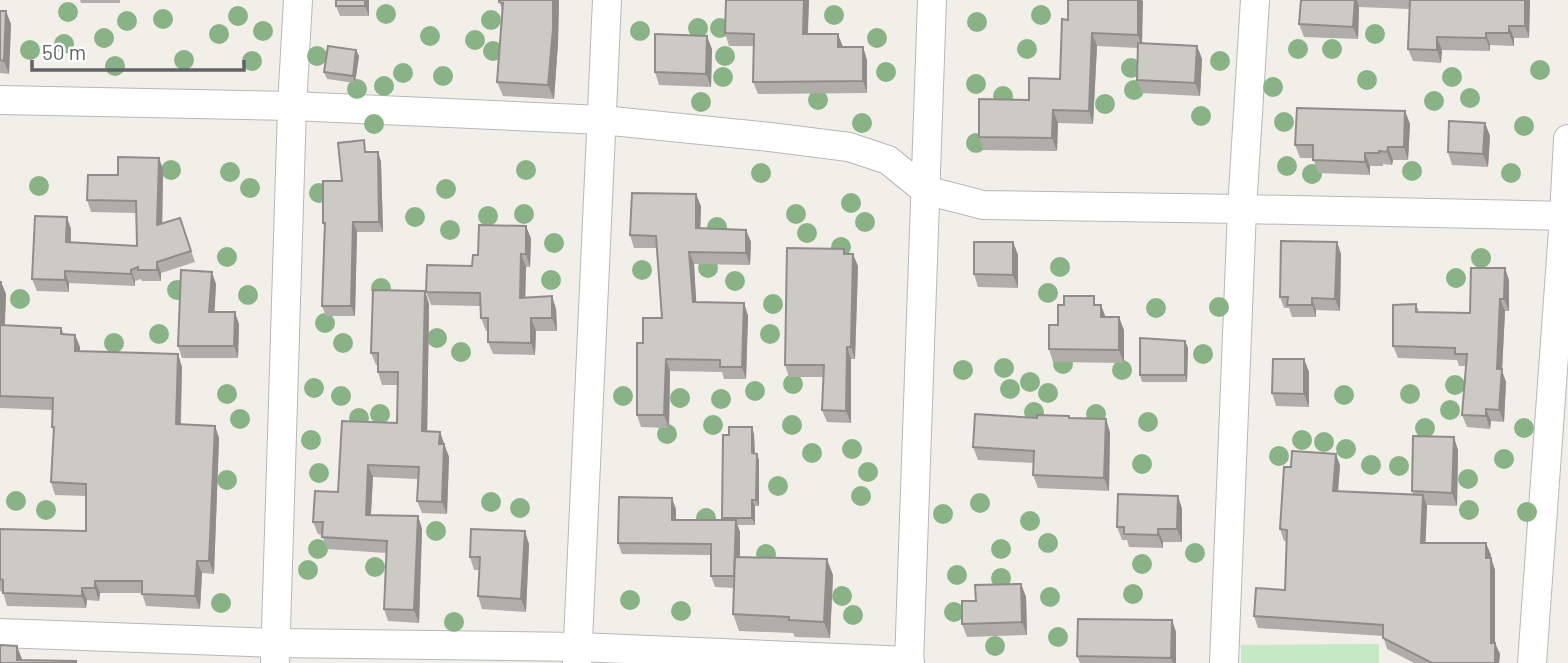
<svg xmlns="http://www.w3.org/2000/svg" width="1568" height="663" font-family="Barlow,sans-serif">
  <rect width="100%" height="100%" fill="#f1efe8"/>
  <polygon fill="#c5e8c5" points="1379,644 1379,663 1241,663 1241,645"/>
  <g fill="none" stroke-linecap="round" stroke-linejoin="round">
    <g stroke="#b5b8bc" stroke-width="30">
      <g id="minor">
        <polyline points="0,100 292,106 602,120 770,137 849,147 888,160 925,190 983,205 1242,209 1568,216"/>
        <polyline points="0,633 276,643 578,647 910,661"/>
        <polyline points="275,663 292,106 298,0"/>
        <polyline points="577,663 607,0"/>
        <polyline points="909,663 932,0"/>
        <polyline points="1224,663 1242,209 1255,0"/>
        <polyline points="1532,663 1564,216 1568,139"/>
      </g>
    </g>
    <use href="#minor" stroke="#fff" stroke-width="28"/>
  </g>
  <g fill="#89b387">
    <circle cx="68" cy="12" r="10"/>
    <circle cx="386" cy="14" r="10"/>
    <circle cx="834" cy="15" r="10"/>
    <circle cx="1041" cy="15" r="10"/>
    <circle cx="238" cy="16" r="10"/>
    <circle cx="163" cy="19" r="10"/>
    <circle cx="491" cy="20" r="10"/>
    <circle cx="127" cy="21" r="10"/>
    <circle cx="977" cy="22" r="10"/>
    <circle cx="698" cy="28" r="10"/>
    <circle cx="720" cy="28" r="10"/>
    <circle cx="263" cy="31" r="10"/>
    <circle cx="640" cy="31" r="10"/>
    <circle cx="219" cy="34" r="10"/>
    <circle cx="1375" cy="34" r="10"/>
    <circle cx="430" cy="36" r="10"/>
    <circle cx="104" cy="38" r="10"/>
    <circle cx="877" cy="38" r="10"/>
    <circle cx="475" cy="40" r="10"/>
    <circle cx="64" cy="44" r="10"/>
    <circle cx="1027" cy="49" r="10"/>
    <circle cx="1298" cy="49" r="10"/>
    <circle cx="1332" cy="49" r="10"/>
    <circle cx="30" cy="50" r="10"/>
    <circle cx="493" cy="51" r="10"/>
    <circle cx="317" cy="56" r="10"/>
    <circle cx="725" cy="56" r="10"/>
    <circle cx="184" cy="60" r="10"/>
    <circle cx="252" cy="61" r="10"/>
    <circle cx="1220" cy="61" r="10"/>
    <circle cx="115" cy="66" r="10"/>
    <circle cx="1131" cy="68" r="10"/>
    <circle cx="1540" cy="70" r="10"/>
    <circle cx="886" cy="72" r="10"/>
    <circle cx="403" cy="73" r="10"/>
    <circle cx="443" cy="76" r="10"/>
    <circle cx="723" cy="77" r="10"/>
    <circle cx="1452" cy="77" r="10"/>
    <circle cx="1367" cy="80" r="10"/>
    <circle cx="976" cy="84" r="10"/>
    <circle cx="384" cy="86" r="10"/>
    <circle cx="1273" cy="87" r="10"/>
    <circle cx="357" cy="89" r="10"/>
    <circle cx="1134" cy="90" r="10"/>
    <circle cx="1003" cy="96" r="10"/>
    <circle cx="1470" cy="98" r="10"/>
    <circle cx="818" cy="100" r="10"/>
    <circle cx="1434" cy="101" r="10"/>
    <circle cx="701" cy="102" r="10"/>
    <circle cx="1105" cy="104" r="10"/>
    <circle cx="1201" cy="116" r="10"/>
    <circle cx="1284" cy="122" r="10"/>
    <circle cx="862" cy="123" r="10"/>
    <circle cx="374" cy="124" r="10"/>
    <circle cx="1524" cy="126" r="10"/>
    <circle cx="976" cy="143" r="10"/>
    <circle cx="1287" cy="166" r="10"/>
    <circle cx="171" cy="170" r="10"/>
    <circle cx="526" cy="170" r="10"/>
    <circle cx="1412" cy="171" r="10"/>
    <circle cx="230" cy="172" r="10"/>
    <circle cx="761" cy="173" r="10"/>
    <circle cx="1511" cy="173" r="10"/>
    <circle cx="1312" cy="174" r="10"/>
    <circle cx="39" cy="186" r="10"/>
    <circle cx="250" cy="188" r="10"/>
    <circle cx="446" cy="189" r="10"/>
    <circle cx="319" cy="193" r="10"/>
    <circle cx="851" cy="203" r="10"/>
    <circle cx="524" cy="214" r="10"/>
    <circle cx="796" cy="214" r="10"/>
    <circle cx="488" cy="216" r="10"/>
    <circle cx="415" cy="217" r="10"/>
    <circle cx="865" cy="222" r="10"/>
    <circle cx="717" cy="227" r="10"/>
    <circle cx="450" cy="230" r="10"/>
    <circle cx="807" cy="233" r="10"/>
    <circle cx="554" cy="243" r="10"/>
    <circle cx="841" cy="247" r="10"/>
    <circle cx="227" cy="257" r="10"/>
    <circle cx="1481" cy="258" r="10"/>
    <circle cx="1060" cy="267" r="10"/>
    <circle cx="708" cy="268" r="10"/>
    <circle cx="642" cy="270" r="10"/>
    <circle cx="1456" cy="278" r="10"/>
    <circle cx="551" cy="280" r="10"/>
    <circle cx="735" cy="281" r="10"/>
    <circle cx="381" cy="288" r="10"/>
    <circle cx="177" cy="290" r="10"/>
    <circle cx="1048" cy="293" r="10"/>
    <circle cx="248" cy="295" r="10"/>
    <circle cx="20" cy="299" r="10"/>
    <circle cx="773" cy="304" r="10"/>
    <circle cx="1219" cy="307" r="10"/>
    <circle cx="1156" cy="308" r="10"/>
    <circle cx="325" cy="323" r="10"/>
    <circle cx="159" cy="334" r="10"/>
    <circle cx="770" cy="334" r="10"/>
    <circle cx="437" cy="338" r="10"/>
    <circle cx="114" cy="343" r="10"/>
    <circle cx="343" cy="343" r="10"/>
    <circle cx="461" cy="352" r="10"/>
    <circle cx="1203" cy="354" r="10"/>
    <circle cx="1063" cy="364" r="10"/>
    <circle cx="1004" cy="368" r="10"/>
    <circle cx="963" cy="370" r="10"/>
    <circle cx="1122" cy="370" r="10"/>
    <circle cx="1030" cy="382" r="10"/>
    <circle cx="793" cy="384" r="10"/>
    <circle cx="1455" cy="385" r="10"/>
    <circle cx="314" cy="388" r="10"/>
    <circle cx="1010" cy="389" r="10"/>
    <circle cx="755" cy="391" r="10"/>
    <circle cx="1048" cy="393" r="10"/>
    <circle cx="227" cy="394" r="10"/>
    <circle cx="1410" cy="394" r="10"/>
    <circle cx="1344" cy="395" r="10"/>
    <circle cx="341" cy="396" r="10"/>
    <circle cx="623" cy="396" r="10"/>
    <circle cx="680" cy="398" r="10"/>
    <circle cx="721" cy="399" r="10"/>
    <circle cx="1450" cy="410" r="10"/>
    <circle cx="1034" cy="412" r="10"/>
    <circle cx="380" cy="414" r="10"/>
    <circle cx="1096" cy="414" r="10"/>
    <circle cx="359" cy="418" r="10"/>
    <circle cx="240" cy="419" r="10"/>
    <circle cx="1148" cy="422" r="10"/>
    <circle cx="713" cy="425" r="10"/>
    <circle cx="792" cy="425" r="10"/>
    <circle cx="1425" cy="428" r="10"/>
    <circle cx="1524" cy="428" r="10"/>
    <circle cx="667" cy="434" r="10"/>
    <circle cx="311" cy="440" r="10"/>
    <circle cx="1302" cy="440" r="10"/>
    <circle cx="1324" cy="442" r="10"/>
    <circle cx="852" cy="449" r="10"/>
    <circle cx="1346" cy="449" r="10"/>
    <circle cx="812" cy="453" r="10"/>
    <circle cx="1279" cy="456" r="10"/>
    <circle cx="1504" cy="459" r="10"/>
    <circle cx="1142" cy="464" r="10"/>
    <circle cx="1371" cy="465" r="10"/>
    <circle cx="1399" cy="466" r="10"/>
    <circle cx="868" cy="472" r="10"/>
    <circle cx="319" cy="473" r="10"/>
    <circle cx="1468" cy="479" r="10"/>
    <circle cx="227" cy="480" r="10"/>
    <circle cx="778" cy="486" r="10"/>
    <circle cx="861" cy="496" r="10"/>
    <circle cx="16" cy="501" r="10"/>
    <circle cx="491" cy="502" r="10"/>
    <circle cx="980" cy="503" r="10"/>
    <circle cx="520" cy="508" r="10"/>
    <circle cx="46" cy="510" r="10"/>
    <circle cx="1469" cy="510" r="10"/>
    <circle cx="1527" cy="512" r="10"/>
    <circle cx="943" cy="514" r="10"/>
    <circle cx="706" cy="518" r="10"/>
    <circle cx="1030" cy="521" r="10"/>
    <circle cx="436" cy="531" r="10"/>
    <circle cx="1048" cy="543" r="10"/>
    <circle cx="318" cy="549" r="10"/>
    <circle cx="1001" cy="549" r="10"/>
    <circle cx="1195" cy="553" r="10"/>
    <circle cx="766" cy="554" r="10"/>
    <circle cx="1142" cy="564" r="10"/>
    <circle cx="375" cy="567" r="10"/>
    <circle cx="308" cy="570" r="10"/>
    <circle cx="957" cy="575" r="10"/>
    <circle cx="1001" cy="578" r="10"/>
    <circle cx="1133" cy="594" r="10"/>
    <circle cx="842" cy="596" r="10"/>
    <circle cx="1050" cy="597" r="10"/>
    <circle cx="630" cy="600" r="10"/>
    <circle cx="221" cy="603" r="10"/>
    <circle cx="681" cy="611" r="10"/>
    <circle cx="954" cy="612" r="10"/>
    <circle cx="853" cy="615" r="10"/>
    <circle cx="454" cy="622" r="10"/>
    <circle cx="1058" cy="637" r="10"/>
    <circle cx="995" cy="646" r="10"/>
  </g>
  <g fill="#afaea9">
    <polygon points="80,0 120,0 120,3 81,3"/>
    <polygon points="336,0 369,0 369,16 340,16 336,6"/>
    <polygon points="499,0 559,0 558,43 554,99 503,96 497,82 502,10"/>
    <polygon points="726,0 809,0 808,34 843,47 863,47 867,60 867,93 758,94 753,82 754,46 729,46 725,33"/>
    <polygon points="1068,0 1142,0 1142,43 1197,46 1202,59 1200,96 1142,93 1137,80 1138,48 1097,46 1093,124 1058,123 1057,151 983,150 979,137 1029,100 1060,79 1068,20"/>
    <polygon points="1300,0 1530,0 1529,38 1514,38 1514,46 1490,45 1490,51 1442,50 1441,63 1413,61 1408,49 1410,9 1359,7 1358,39 1304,37 1299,24 1301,3"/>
    <polygon points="0,11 11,24 9,74 0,73"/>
    <polygon points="712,49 711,87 659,85 655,72"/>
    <polygon points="356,50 359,56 355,83 327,79 324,72"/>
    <polygon points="1405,111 1410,124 1408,160 1393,160 1392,165 1383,164 1383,166 1370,166 1370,175 1318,173 1313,158 1300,158 1295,145"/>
    <polygon points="1485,123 1490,136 1488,167 1452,165 1448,152"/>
    <polygon points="368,152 378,152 381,162 383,232 357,232 355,316 326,316 322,306 324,226 323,223 342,181"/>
    <polygon points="163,169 162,224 180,218 195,262 161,273 161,281 142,281 141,279 135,281 135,286 69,283 69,292 37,291 32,279 71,229 71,242 137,246 136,213 91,212 87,200 118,175"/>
    <polygon points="701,206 700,228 746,230 751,242 750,265 694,264 696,302 744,303 748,316 746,379 724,379 722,372 670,371 669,428 641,427 637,415 643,343 662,318 657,248 634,248 630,235"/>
    <polygon points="526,226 531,239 530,267 526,267 525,297 552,296 556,309 557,331 536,331 535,355 493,354 488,342 488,331 486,331 481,318 480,306 431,305 426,292 472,266 478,255"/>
    <polygon points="1013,242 1018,255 1018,288 978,287 974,274"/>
    <polygon points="1337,242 1341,254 1340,311 1316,310 1316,317 1292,317 1289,308 1284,308 1280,297"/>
    <polygon points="846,254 858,266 855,359 851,359 851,423 827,422 822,410 823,377 789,377 785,365"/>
    <polygon points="1509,280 1509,311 1505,311 1502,371 1506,382 1504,422 1491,421 1490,429 1467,427 1462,415 1466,366 1459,366 1457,360 1398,358 1393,346 1416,304 1419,312 1470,313"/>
    <polygon points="0,282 1,282 6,294 5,325 61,328 64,334 75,335 80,347 80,352 182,367 181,424 215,426 219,438 214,574 202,573 200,609 146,606 142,593 100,593 99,601 87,600 86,608 7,606 3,592 0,591 0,529 86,531 86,496 55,495 51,482 54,432 52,427 53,410 0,408"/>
    <polygon points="216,284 214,312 239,324 238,358 182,358 178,346"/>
    <polygon points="425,291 429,304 427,431 440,432 449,457 447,514 422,513 417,501 418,479 373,477 371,515 418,516 422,529 419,623 388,621 384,609 386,553 327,549 322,535 318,534 313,522 397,423 398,385 382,385 378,372 378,365 376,365 371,353"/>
    <polygon points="1097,305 1101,305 1105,317 1124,330 1124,363 1053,362 1049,349 1058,325"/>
    <polygon points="1185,341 1188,348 1187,382 1142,382 1140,375"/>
    <polygon points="1304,359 1309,372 1309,407 1276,406 1272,393"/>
    <polygon points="1037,418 1070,418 1110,432 1109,491 1038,488 1033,475 1033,463 978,460 973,447"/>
    <polygon points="754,434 755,454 759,460 759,506 755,506 755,525 737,525 740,532 740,557 833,575 830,638 795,637 793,633 739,631 733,614 734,588 715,587 711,576 711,555 622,554 618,543 676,509 676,520 723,520 722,518"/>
    <polygon points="1458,450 1457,506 1427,505 1425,543 1491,555 1491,558 1495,570 1495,643 1500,654 1499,663 1414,663 1387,649 1383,636 1258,628 1254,616 1285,590 1287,541 1284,541 1280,529 1340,465 1338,492 1413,494 1412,491"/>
    <polygon points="1178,496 1182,509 1182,542 1163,542 1163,548 1129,547 1127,540 1122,540 1117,527"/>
    <polygon points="529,544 526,612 482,609 478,596 479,570 474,570 470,557"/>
    <polygon points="1021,584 1026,597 1027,635 967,637 962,624 976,601"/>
    <polygon points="1172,620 1176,632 1176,663 1080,663 1077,656"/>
  </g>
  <g fill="#8f8d8a">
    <polygon points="365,0 369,0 369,16 365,6"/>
    <polygon points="553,0 559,0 558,43 554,99 548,85"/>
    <polygon points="804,0 809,0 807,47 803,34"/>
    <polygon points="1138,0 1142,0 1143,1 1142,48 1138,35"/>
    <polygon points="1355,0 1357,0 1359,7 1358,39 1353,27"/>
    <polygon points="1525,0 1530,0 1529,38 1525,26"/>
    <polygon points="6,11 11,24 9,74 4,61"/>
    <polygon points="1509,26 1514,38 1514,46 1509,33"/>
    <polygon points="1092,33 1097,46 1093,124 1089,111"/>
    <polygon points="1486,33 1490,45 1490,51 1486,38"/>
    <polygon points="838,34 843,47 838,47"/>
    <polygon points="707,36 712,49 711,87 706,74"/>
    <polygon points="1437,37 1442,50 1441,63 1437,50"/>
    <polygon points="1197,46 1202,59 1200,96 1195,83"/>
    <polygon points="863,47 867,60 867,93 863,81"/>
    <polygon points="356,50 359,56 355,83 353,76"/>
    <polygon points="1053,110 1058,123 1057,151 1052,138"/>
    <polygon points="1405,111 1410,124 1408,160 1404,147"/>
    <polygon points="1485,123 1490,136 1488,167 1483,154"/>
    <polygon points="1388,147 1393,160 1392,165 1387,152"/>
    <polygon points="378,152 381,162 383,232 379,222"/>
    <polygon points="1365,153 1370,166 1370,175 1365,162"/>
    <polygon points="159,158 163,169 162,237 157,225"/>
    <polygon points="696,194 701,206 700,240 696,228"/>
    <polygon points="67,217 71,229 70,254 66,242"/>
    <polygon points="353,222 357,232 355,316 351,306"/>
    <polygon points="526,226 531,239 530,267 526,254"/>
    <polygon points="746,230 751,242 750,265 746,253"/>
    <polygon points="1013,242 1018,255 1018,288 1013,275"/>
    <polygon points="1337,242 1341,254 1340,311 1335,299"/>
    <polygon points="689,252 694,264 697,314 693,302"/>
    <polygon points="521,254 526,267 525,310 520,298"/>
    <polygon points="853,254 858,266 855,359 851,347"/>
    <polygon points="157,262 161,273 161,281 157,270"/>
    <polygon points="1505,268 1509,280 1509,311 1504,299"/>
    <polygon points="131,270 135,281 135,286 131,274"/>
    <polygon points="65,271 69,283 69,292 65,280"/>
    <polygon points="212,272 216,284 214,324 209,312"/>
    <polygon points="1,282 6,294 4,337 0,326"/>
    <polygon points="425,291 429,304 427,444 422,431"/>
    <polygon points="552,296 556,309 557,331 552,318"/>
    <polygon points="1312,298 1316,310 1316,317 1312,305"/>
    <polygon points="1500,299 1505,311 1502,371 1506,382 1504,422 1499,410 1497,369"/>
    <polygon points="744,303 748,316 746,379 742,367"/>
    <polygon points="1101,305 1106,318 1101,317"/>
    <polygon points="235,312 239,324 238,358 234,346"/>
    <polygon points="1119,317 1124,330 1124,363 1119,350"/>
    <polygon points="531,318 536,331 535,355 531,343"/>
    <polygon points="75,335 80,347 80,364 75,351"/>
    <polygon points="1185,341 1188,348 1187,382 1185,375"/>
    <polygon points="847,347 851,359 851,423 846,411"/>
    <polygon points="178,354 182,367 180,437 176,424"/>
    <polygon points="666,359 670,371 669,428 664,415"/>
    <polygon points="1304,359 1309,372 1309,407 1304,394"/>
    <polygon points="1486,409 1491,421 1490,429 1486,416"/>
    <polygon points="1106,419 1110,432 1109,491 1104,478"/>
    <polygon points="215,426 219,438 214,574 209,561"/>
    <polygon points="752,427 754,434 755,460 752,453"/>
    <polygon points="440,432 444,444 439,444"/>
    <polygon points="1454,437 1458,450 1457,506 1452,493"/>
    <polygon points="444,444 449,457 447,514 442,502"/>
    <polygon points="757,454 759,460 759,506 756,500"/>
    <polygon points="1336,454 1340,465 1337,503 1333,491"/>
    <polygon points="368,465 373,477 370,528 366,515"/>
    <polygon points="1423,495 1427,506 1425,555 1421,543"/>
    <polygon points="1178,496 1182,509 1182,542 1177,529"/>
    <polygon points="672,498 676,509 676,532 672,520"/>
    <polygon points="752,500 755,506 755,525 752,518"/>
    <polygon points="418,516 422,529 419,623 414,610"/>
    <polygon points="736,520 740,532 740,588 736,576"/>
    <polygon points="1158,529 1163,542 1163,548 1158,535"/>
    <polygon points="525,531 529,544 526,612 521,599"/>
    <polygon points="1486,543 1491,555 1491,570 1486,558"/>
    <polygon points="1491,558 1495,570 1495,654 1491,643"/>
    <polygon points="827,559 833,575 830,638 824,622"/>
    <polygon points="197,561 202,573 200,609 195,596"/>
    <polygon points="95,581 100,593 99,601 95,588"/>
    <polygon points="1021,584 1026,597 1027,635 1022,622"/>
    <polygon points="82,588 87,600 86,608 82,596"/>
    <polygon points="1172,620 1176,632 1176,663 1173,663 1171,658"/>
    <polygon points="1495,643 1500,654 1499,663 1495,663"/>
    <polygon points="17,646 22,659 22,663 17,660"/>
  </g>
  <g fill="#cccac5" stroke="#8f8d8a" stroke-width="2">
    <rect x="336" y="0" width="29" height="6"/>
    <polygon points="499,0 553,0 553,29 548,85 497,82 503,3 499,2"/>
    <polygon points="726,0 804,0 803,34 838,34 838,47 863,47 863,81 753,82 754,34 725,33"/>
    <polygon points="1068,0 1138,0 1138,35 1092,33 1089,111 1053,110 1052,138 979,137 979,99 1029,100 1029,78 1060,79 1062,19 1068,20"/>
    <polygon points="1301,0 1355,0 1353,27 1299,24"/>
    <polygon points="1410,0 1525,0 1525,26 1509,26 1509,33 1486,33 1486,38 1437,37 1437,50 1408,49"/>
    <polygon points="0,11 6,11 4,61 0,60"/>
    <polygon points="655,34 707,36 706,74 655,72"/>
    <polygon points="1138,43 1197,46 1195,83 1137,80"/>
    <polygon points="328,46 356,50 353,76 324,72"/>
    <polygon points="1297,108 1405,111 1404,147 1388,147 1387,152 1379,151 1379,153 1365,153 1365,162 1313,160 1313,145 1295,145"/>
    <polygon points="1449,121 1485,123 1483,154 1448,152"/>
    <polygon points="364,140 365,152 378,152 379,222 353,222 351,306 322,306 325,223 323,223 323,181 342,181 338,143"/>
    <polygon points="118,157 159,158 157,225 180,218 191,251 157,262 157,270 138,270 138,267 131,270 131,274 65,271 65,280 32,279 35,216 67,217 66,242 137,246 136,201 87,200 88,175 118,175"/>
    <polygon points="632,193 696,194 696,228 746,230 746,253 689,252 693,302 744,303 742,367 720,367 720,360 666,359 664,415 637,415 637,343 643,343 643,318 662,318 656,236 630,235"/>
    <polygon points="479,225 526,226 526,254 521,254 520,298 552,296 552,318 531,318 531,343 488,342 488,318 481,318 480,293 426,292 427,265 472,266 473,255 478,255"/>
    <polygon points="1281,241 1337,242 1335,299 1312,298 1312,305 1287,305 1288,297 1280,297"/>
    <polygon points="974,242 1013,242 1013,275 974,274"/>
    <polygon points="787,248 844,249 844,254 853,254 851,347 847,347 846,411 822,410 824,365 785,365"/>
    <polygon points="1471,268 1505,268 1504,299 1500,299 1497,369 1502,369 1499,410 1486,409 1486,416 1462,415 1467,354 1455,354 1455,348 1393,346 1393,305 1416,304 1416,312 1470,313"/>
    <polygon points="181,270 212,272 209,312 235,312 234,346 178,346"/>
    <polygon points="0,282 1,282 0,316"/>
    <polygon points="373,290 425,291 422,431 440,432 439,444 444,444 442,502 417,501 419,467 368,465 366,515 418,516 414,610 384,609 387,541 322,537 323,522 313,522 315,491 338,492 342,421 397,423 398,372 378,372 378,353 371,353"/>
    <polygon points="1064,296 1094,296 1094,305 1101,305 1101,317 1119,317 1119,350 1049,349 1049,325 1058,325 1058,305 1064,305"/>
    <polygon points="0,325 61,328 61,334 75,335 75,351 178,354 176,424 215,426 209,561 197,561 195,596 142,594 142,581 95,581 95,588 82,588 82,596 3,593 3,580 0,579 0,529 86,531 86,484 51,482 54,427 52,427 53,398 0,396"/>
    <polygon points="1140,338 1185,341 1185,375 1140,375"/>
    <polygon points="1273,359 1304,359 1304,394 1272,393"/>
    <polygon points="975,414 1037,418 1037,415 1069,416 1069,418 1106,419 1104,478 1033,475 1034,451 973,447"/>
    <polygon points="729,427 752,427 752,453 757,454 756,500 752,500 752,518 722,518 723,435 729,435"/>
    <polygon points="1413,436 1454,437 1452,493 1412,491"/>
    <polygon points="1292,451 1336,454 1333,491 1423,495 1421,543 1486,543 1486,558 1491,558 1491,643 1495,643 1495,663 1432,663 1383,638 1383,625 1254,616 1256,588 1285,590 1287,530 1280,529 1284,467 1291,467"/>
    <polygon points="1118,494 1178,496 1177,529 1158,529 1158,535 1124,534 1124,527 1117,527"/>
    <polygon points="619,497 672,498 672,520 736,520 734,576 711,576 711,544 618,543"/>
    <polygon points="471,529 525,531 521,599 478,596 480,557 470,557"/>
    <polygon points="735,557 827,559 824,622 789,620 789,617 733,614"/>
    <polygon points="1021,584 1022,622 962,624 962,601 976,601 975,585"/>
    <polygon points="1078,619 1172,620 1171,658 1077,656"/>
    <polygon points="0,645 17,646 17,660 76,661 76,663 0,663"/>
  </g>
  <path d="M32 60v10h212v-10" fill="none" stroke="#5f6368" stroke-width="3.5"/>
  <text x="42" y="60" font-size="21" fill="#5f6368" stroke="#ffffff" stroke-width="5" paint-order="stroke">50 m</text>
</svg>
